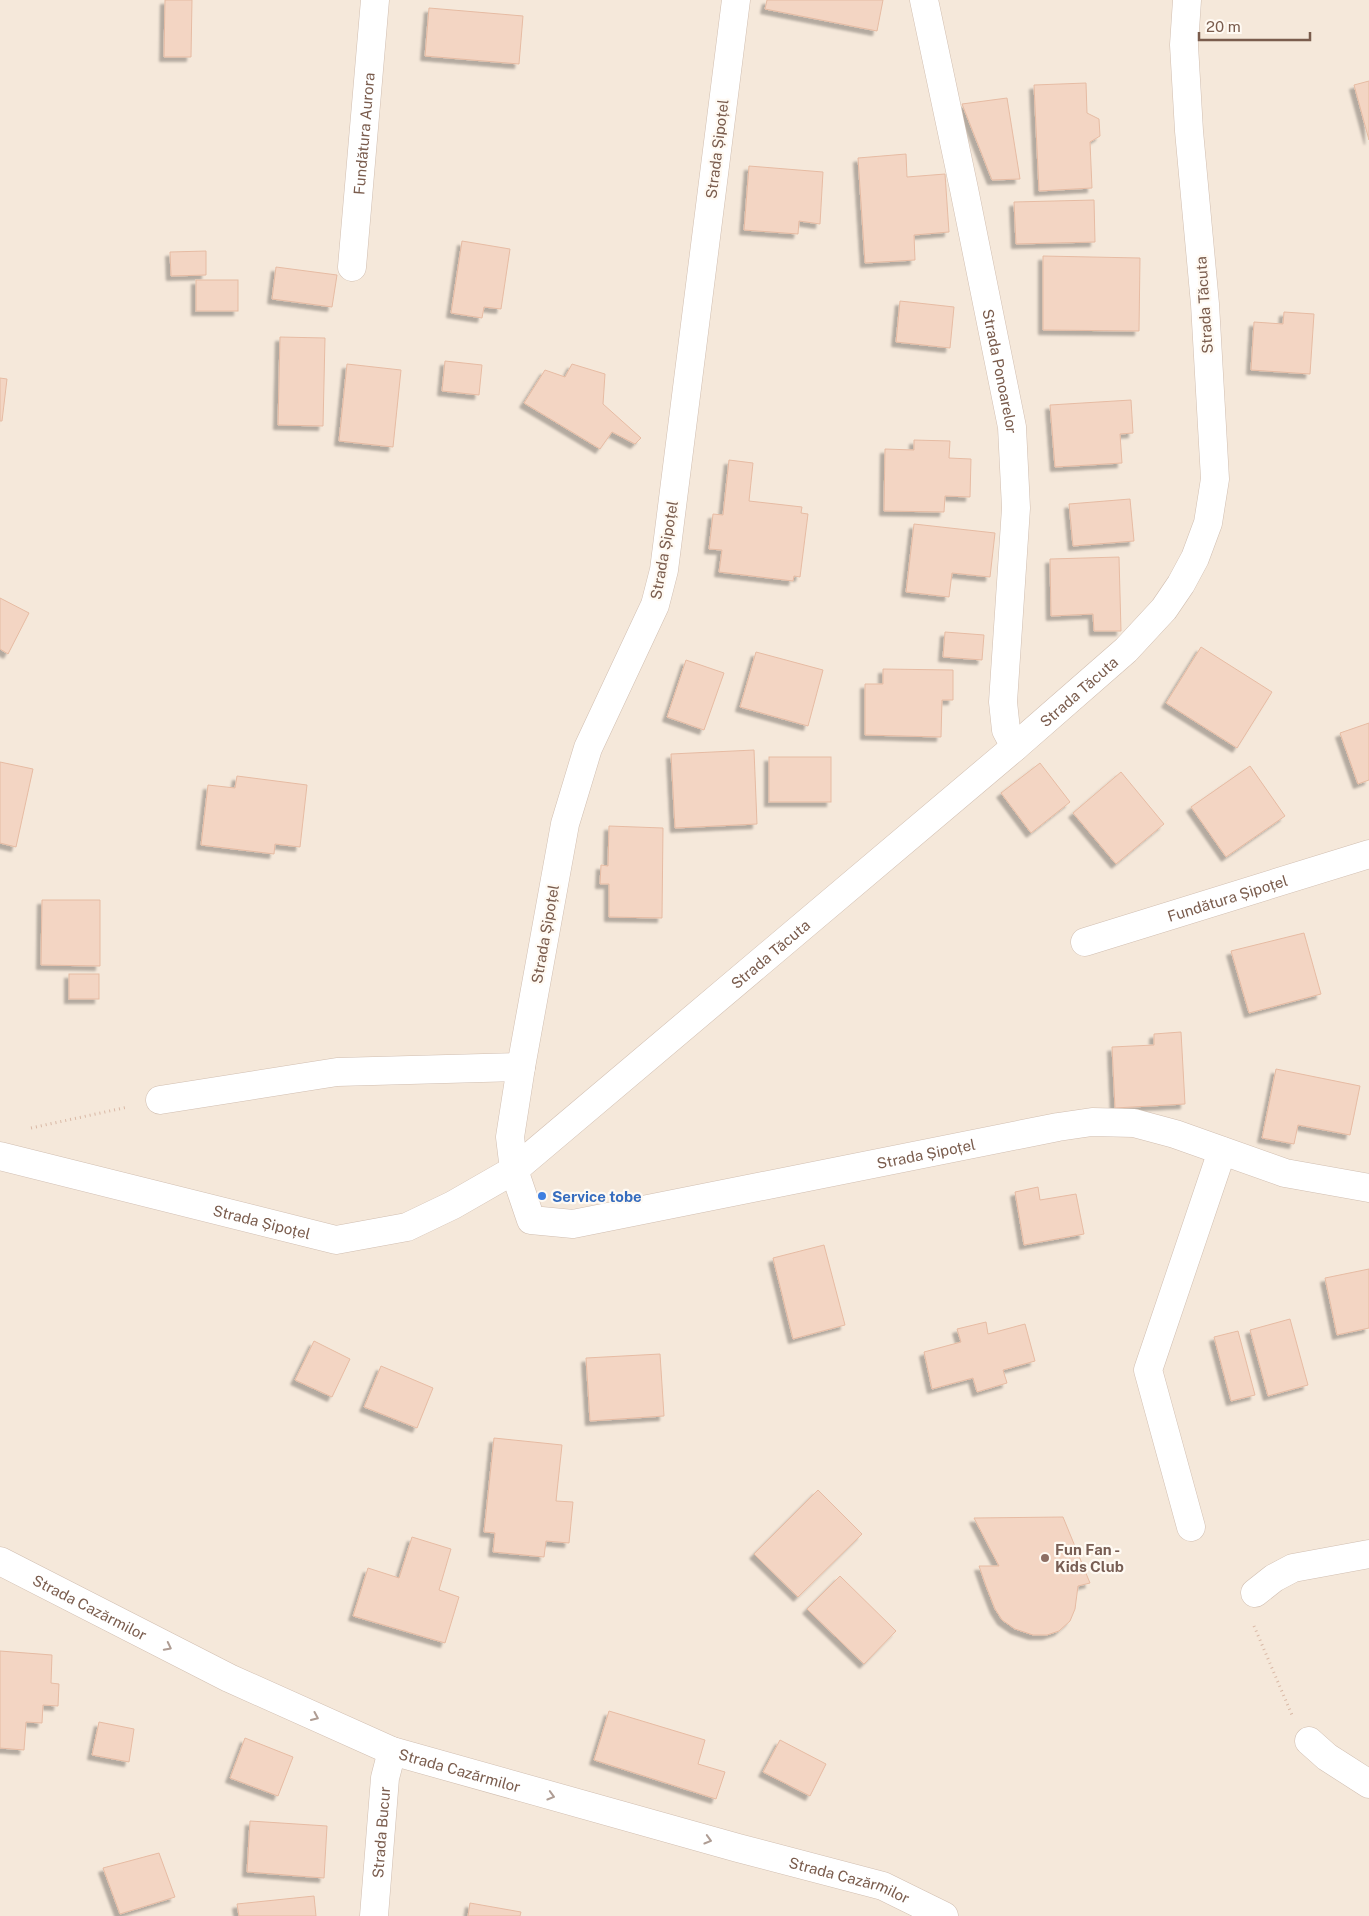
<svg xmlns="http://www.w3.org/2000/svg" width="1369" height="1916" font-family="'Public Sans',sans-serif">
  <defs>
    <filter id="shadow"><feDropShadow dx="-4.5" dy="4.5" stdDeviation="1" flood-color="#0004"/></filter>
  </defs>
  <rect width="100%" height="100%" fill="#fdf6ec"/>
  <rect fill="#f5e8da" x="0" y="0" width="1369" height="1916"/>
  <g fill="#f3d5c3" stroke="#e6bba3" filter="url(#shadow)">
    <polygon points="165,0 192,0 191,57 164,57"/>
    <polygon points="767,0 883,0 877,31 765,9"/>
    <polygon points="429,8 523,16 519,64 425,56"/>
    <polygon points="1369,81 1369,140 1354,85"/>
    <polygon points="1086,83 1087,113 1099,119 1100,136 1090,142 1092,188 1039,191 1034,85"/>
    <polygon points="1007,98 1020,179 992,180 962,104"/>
    <polygon points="906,154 907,177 945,174 949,232 914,235 915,260 865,263 858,158"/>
    <polygon points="749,166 823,172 820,224 799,221 798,234 744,230"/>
    <polygon points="1094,200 1095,242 1016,244 1014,202"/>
    <polygon points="462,241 510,249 501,309 484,307 482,318 451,313"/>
    <polygon points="206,251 206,275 171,276 170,252"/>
    <polygon points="1043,256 1140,258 1139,331 1043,330"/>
    <polygon points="276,267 337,275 332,307 272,299"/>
    <rect x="196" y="280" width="42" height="31"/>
    <polygon points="900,301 954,307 950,348 896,342"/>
    <polygon points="1284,312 1314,314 1310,374 1251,370 1254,322 1283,324"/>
    <polygon points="280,337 325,338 323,426 278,425"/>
    <polygon points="445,361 482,365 479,395 442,391"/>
    <polygon points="347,364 401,370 393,447 339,441"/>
    <polygon points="572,364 605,374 603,404 641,438 635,444 612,432 600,449 524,403 545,370 565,377"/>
    <polygon points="0,378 7,379 2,421 0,421"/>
    <polygon points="1131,400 1133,433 1120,434 1122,463 1055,467 1050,405"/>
    <polygon points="914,440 950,441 949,458 971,459 970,497 945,496 944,512 884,511 885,449 914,450"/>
    <polygon points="729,460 753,463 749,501 802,507 801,513 808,514 800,577 794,576 793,581 719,572 722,550 709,549 713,514 723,515"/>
    <polygon points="1130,499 1134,541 1073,546 1069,504"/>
    <polygon points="914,524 995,533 990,577 952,573 949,597 906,592"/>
    <polygon points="1119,557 1121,631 1094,631 1093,614 1051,616 1050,559"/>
    <polygon points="0,598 29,613 8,654 0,649"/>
    <polygon points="945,632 984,635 982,660 943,657"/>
    <polygon points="1201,647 1272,692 1237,748 1166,703"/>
    <polygon points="756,652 823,670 808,726 740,707"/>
    <polygon points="686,660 724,673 704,730 667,717"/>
    <polygon points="883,669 953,670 953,700 942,700 941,737 865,735 865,684 883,684"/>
    <polygon points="1369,723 1369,780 1358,784 1340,733"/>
    <polygon points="754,750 757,824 675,828 671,754"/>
    <rect x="769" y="757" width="62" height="45"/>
    <polygon points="0,762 33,769 16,847 0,843"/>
    <polygon points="1040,763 1070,802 1031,833 1001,793"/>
    <polygon points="1250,766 1285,816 1226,857 1191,807"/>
    <polygon points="1121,772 1164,824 1116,864 1073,813"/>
    <polygon points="237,776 307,785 300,847 275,844 274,854 201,845 208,785 235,788"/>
    <polygon points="609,826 663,828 662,918 609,917 609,884 600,884 601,865 608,866"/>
    <polygon points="42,900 100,900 100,966 41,965"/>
    <polygon points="1304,933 1321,994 1249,1013 1231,951"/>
    <rect x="69" y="974" width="30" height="25"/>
    <polygon points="1181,1032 1185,1104 1115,1108 1112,1047 1154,1045 1154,1034"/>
    <polygon points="1276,1069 1360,1086 1350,1135 1298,1125 1294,1144 1262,1138"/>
    <polygon points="1038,1187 1040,1200 1076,1194 1084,1234 1024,1245 1015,1192"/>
    <polygon points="824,1245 845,1325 793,1339 773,1258"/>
    <polygon points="1369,1269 1369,1328 1337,1335 1325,1278"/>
    <polygon points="1290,1319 1308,1385 1268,1396 1250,1330"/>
    <polygon points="986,1322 988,1334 1025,1324 1035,1361 1003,1370 1007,1383 977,1392 973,1378 932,1389 924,1352 961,1342 957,1329"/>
    <polygon points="1238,1331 1255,1395 1231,1401 1214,1337"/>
    <polygon points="314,1341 350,1359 332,1397 295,1380"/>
    <polygon points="660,1354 664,1416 590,1421 586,1358"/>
    <polygon points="381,1366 433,1388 417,1428 364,1407"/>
    <polygon points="494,1438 562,1445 556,1501 573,1502 569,1543 546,1541 544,1557 493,1552 495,1533 484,1532"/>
    <polygon points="818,1490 862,1534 798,1597 754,1554"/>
    <polygon points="1063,1517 1090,1583 1078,1586 1075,1609 1070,1621 1059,1631 1047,1635 1033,1635 1015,1629 1002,1620 995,1609 986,1586 979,1566 999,1566 974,1518"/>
    <polygon points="412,1537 451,1549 439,1590 459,1597 445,1643 353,1616 368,1568 399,1578"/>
    <polygon points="840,1576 896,1631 864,1664 807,1609"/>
    <polygon points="0,1651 52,1655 51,1683 59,1684 58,1706 43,1705 42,1723 26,1722 24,1750 0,1748"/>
    <polygon points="609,1711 705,1740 698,1764 725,1772 716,1799 594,1760"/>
    <polygon points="99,1722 134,1729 129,1762 92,1755"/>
    <polygon points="245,1738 293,1757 278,1796 230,1778"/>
    <polygon points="780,1740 826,1764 810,1796 763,1772"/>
    <polygon points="250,1821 327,1826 324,1878 247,1872"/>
    <polygon points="159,1853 175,1897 120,1914 103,1868"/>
    <polygon points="314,1896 316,1916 239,1916 237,1904"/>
    <polygon points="470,1903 521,1912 520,1916 468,1916"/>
  </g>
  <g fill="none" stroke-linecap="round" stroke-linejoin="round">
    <g stroke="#d1beb0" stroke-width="29">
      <g id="minor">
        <path id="s1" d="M736 0 664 570 655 605 588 748 565 824 521 1067 510 1137 514 1170 531 1220 573 1224 1058 1127 1092 1122 1134 1123 1175 1134 1285 1173 1369 1188"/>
        <path id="s2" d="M924 0 964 189 1012 427 1016 508 1003 702 1006 730 1015 747"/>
        <path id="s3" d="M352 267 375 0"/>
        <path id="s4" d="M1085 942 1369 854"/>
        <polyline points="160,1100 337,1072 521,1067"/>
        <path id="s5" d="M0 1156 336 1240 407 1227 453 1205 514 1170 1015 747 1126 650 1164 609 1181 584 1195 558 1208 523 1215 479 1205 304 1189 131 1184 45 1187 0"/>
        <polyline points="1191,1527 1148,1370 1222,1151"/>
        <path id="s6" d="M0 1561 229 1678 392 1751 738 1848 883 1886 944 1916"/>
        <polyline points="1255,1593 1274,1578 1293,1568 1369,1554"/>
        <polyline points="1309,1741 1327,1757 1369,1784"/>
        <path id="s7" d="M374 1916 385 1778 392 1751"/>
      </g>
    </g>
    <g stroke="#d9b8a5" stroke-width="3" stroke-dasharray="1 4" stroke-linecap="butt">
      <polyline points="31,1128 128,1107"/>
      <polyline points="1254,1626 1292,1715"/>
    </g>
    <use href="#minor" stroke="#fff" stroke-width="28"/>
  </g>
  <defs><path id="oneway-chevron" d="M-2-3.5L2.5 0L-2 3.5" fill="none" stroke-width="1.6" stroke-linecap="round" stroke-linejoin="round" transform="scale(1.25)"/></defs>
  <g stroke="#af9d94">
    <use href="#oneway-chevron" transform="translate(168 1647) rotate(27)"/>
    <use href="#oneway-chevron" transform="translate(315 1717) rotate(24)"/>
    <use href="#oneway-chevron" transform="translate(551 1796) rotate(16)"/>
    <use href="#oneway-chevron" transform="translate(708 1840) rotate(16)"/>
  </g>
  <circle fill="#3f7fe0" stroke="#fffaf3" stroke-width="2" cx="542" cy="1196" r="5"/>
  <circle fill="#8d6e63" stroke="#fffaf3" stroke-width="2" cx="1045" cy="1558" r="5"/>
  <g text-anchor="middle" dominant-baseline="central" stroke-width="4.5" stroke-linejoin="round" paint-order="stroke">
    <g font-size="15" fill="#7a5c4d" stroke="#fffaf3">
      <text stroke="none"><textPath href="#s3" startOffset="134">Fundătura Aurora</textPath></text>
      <text transform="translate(717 149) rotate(-83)">Strada Șipoțel</text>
      <text transform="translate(1204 305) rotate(-94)">Strada Tăcuta</text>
      <text stroke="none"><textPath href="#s2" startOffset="379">Strada Ponoarelor</textPath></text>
      <text transform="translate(664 550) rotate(-80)">Strada Șipoțel</text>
      <text stroke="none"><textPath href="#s5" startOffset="1280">Strada Tăcuta</textPath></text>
      <text stroke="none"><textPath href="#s4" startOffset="149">Fundătura Șipoțel</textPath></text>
      <text transform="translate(545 934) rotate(-80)">Strada Șipoțel</text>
      <text stroke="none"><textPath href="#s5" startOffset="875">Strada Tăcuta</textPath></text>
      <text stroke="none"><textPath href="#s1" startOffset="1654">Strada Șipoțel</textPath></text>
      <text stroke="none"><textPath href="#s5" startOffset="270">Strada Șipoțel</textPath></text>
      <text stroke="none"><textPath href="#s6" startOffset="101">Strada Cazărmilor</textPath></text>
      <text stroke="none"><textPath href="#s6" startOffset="506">Strada Cazărmilor</textPath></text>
      <text stroke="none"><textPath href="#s7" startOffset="84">Strada Bucur</textPath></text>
      <text stroke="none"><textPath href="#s6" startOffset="911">Strada Cazărmilor</textPath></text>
    </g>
    <g font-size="15" font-weight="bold" fill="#366cbe" stroke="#fffaf3" text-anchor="start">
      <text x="552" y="1196">Service tobe</text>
    </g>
    <g font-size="15" font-weight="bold" fill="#785e54" stroke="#fffaf3" text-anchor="start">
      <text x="1055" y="1549">Fun Fan -<tspan x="1055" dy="17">Kids Club</tspan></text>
    </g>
  </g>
  <path d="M1199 32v8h111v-8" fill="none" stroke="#7a5c4d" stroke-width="2.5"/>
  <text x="1206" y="32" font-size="15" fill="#7a5c4d" stroke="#fffaf3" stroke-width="4" paint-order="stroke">20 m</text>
</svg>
